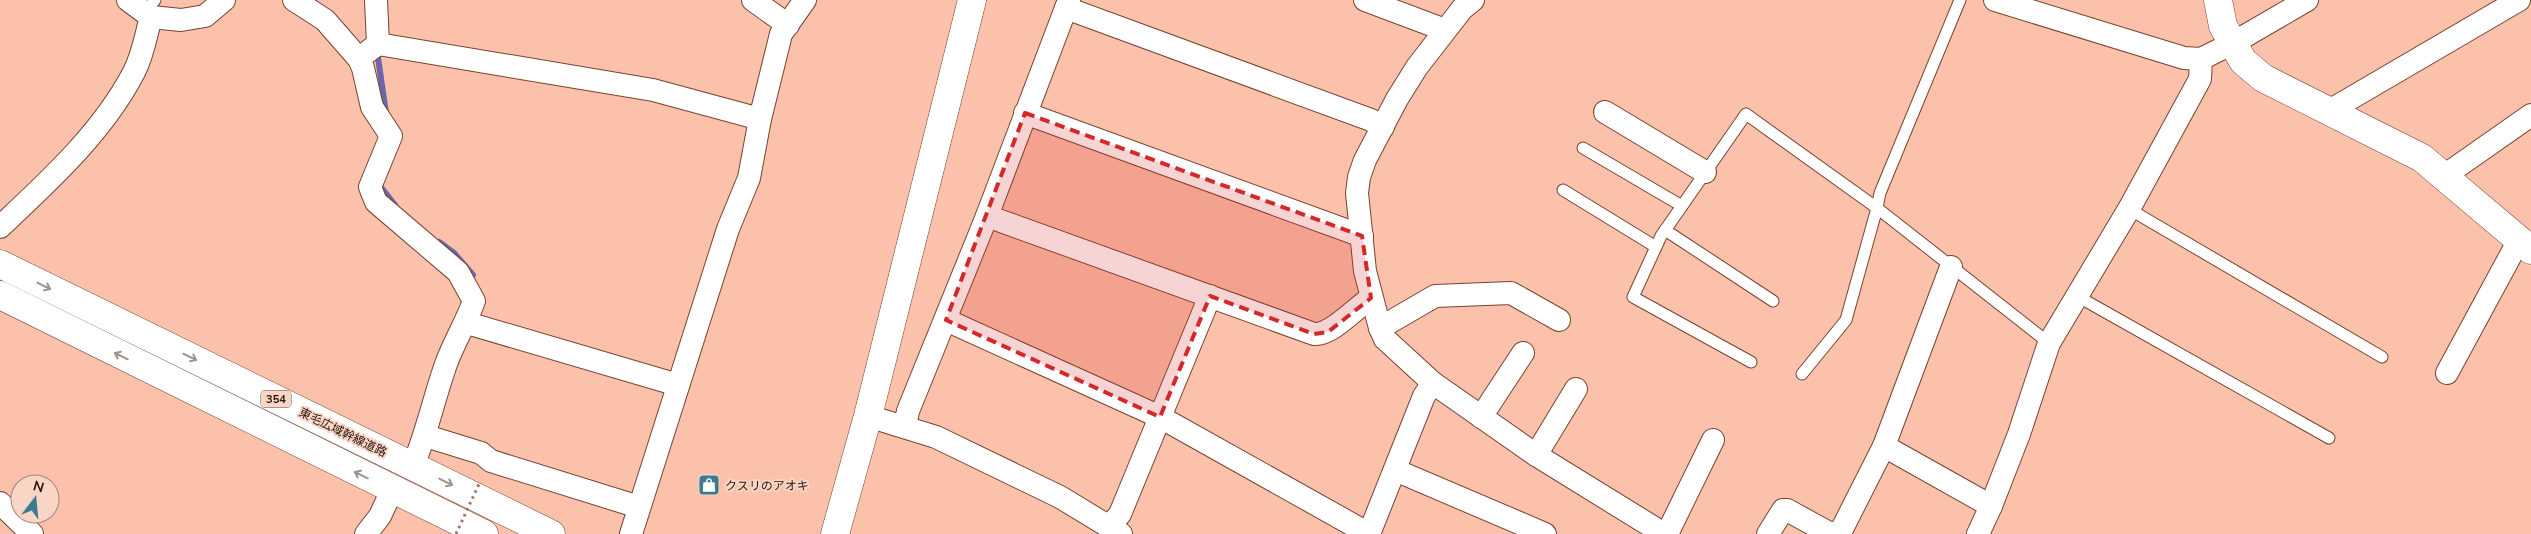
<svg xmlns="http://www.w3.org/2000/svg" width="2531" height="534" font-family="Mulish,'Noto Sans JP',sans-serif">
  <rect width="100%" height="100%" fill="#fcc1aa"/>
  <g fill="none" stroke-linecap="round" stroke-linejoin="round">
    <g stroke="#6d65aa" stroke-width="6">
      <polyline points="377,51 386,113"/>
      <polyline points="381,183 380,186 395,205"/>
      <polyline points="439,242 454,253 473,275"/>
    </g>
    <g stroke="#764430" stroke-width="13">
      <g id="lane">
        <polyline points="1960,0 1880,193 1877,208 2049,343"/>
        <polyline points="145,13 155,0"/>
        <polyline points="1583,148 1682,206"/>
        <polyline points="1563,190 1656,247"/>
        <polyline points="2129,209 2382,357"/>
        <polyline points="1665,230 1773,301"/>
        <polyline points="2077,296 2329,438"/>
        <polyline points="1751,362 1633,297 1661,236 1746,114 1877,208 1846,320 1802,374"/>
      </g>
    </g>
    <g stroke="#764430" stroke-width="24">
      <g id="street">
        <polyline points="128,0 151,17 181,20 205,16 224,0"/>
        <path d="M294 0 325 20 359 59 363 68 372 107 391 136 370 187 376 202 458 272 474 301C466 323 454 342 446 364 434 398 427 432 413 466"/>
        <polyline points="753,0 788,25"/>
        <polyline points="1365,0 1445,30"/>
        <polyline points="1473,0 1462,9 1417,67 1397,99 1365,160 1359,177 1357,193 1365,271 1380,328 1385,339 1433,383 1536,455 1664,534"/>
        <polyline points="1995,0 2184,58 2201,59 2233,43 2307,0"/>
        <polyline points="1066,8 1371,120 1383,127"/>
        <polyline points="378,44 653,90 760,119"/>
        <polyline points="366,53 378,44 376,0"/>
        <polyline points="2329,111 2519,0"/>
        <polyline points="1605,112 1705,172"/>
        <polyline points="1025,113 1362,236"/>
        <polyline points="2444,176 2531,115"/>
        <path d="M987 216 1314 334C1331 336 1355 308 1371 298"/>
        <path d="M0 227C49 181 103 132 134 72 143 55 146 35 151 17"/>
        <polyline points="946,320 1160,417 1369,534"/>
        <polyline points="467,323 678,385"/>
        <polyline points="1380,328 1435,296 1511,293 1559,320"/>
        <polyline points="2447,373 2519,240"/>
        <polyline points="868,416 936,437 1060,497 1121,534"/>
        <polyline points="1481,417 1523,353"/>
        <polyline points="905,426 908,411 987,216 1069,0"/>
        <polyline points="426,436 481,453 491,461 639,507"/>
        <polyline points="1884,446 1951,267"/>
        <polyline points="1536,455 1576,389"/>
        <polyline points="1395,470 1545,534"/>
        <polyline points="0,503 32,534"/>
        <polyline points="1109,527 1120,514 1210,296"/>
        <polyline points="366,534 380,516 392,490"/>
        <polyline points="631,534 728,229 749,178 760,119 781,34 805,0"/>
        <polyline points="1369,534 1424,396 1433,383"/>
        <polyline points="1667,534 1713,440"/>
        <polyline points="1768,534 1783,510 1787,510 1829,533 1836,533 1842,529 1884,446 1991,506"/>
        <polyline points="1978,534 1991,506 2019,434 2049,343 2129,209 2200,79 2201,59"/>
      </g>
    </g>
    <g stroke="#764430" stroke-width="29">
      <g id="secondary">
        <polyline points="2218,0 2223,26 2243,61 2263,78 2422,158 2531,250"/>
        <polyline points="835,534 868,416 972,0"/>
      </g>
    </g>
    <g stroke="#764430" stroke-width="29">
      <g id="highway">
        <polyline points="0,264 551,534"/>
        <polyline points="0,295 484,534"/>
      </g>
    </g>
    <use href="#lane" stroke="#fff" stroke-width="11"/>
    <use href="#street" stroke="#fff" stroke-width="22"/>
    <use href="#secondary" stroke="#fff" stroke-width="28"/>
    <use href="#highway" stroke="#fff" stroke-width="28"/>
    <polyline stroke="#9f7565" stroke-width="3" stroke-dasharray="2.5 4" stroke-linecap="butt" points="456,534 479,484"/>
  </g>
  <defs><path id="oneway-shaft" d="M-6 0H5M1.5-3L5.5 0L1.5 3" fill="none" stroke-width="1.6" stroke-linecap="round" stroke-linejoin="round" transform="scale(1.25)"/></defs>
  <g stroke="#9e9591">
    <use href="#oneway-shaft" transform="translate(44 286) rotate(26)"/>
    <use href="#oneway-shaft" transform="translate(121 356) rotate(-154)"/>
    <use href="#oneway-shaft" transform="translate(190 357) rotate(26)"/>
    <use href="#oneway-shaft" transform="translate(361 475) rotate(-154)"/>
    <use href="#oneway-shaft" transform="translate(446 482) rotate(26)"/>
  </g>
  <path fill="#d62828" fill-opacity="0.2" stroke="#d62828" stroke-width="4" stroke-dasharray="10 6" stroke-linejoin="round" d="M1025 113 1362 236 1371 298 1328 332 1314 334 1210 296 1160 417 946 320Z"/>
  <defs>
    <g id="shop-square" transform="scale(1.125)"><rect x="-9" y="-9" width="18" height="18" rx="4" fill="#3b7a8f" stroke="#f9d5c6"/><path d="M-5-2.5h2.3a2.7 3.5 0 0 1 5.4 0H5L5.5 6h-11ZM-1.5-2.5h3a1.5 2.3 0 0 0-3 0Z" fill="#fff"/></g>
  </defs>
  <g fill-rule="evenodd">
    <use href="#shop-square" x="709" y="485"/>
  </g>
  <g text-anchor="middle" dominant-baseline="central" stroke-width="4" stroke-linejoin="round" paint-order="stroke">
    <rect fill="#f9d5c6" stroke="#674e43" stroke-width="1" x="261" y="390.5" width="30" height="17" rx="4"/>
    <g font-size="11" font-weight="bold" fill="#28140b">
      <text x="276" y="399">354</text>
    </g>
    <g font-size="12" fill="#28140b" stroke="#f9d5c6">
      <text transform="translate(343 432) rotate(26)">東毛広域幹線道路</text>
    </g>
    <g font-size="12" fill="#28140b" stroke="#f9d5c6" text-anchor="start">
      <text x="725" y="485">クスリのアオキ</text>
    </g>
  </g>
  <g transform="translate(35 499) rotate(16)"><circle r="24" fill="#f9d5c6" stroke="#a5887b"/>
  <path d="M0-4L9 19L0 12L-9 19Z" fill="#3b7a8f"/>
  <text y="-8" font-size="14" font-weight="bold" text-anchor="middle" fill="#28140b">N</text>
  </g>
</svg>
